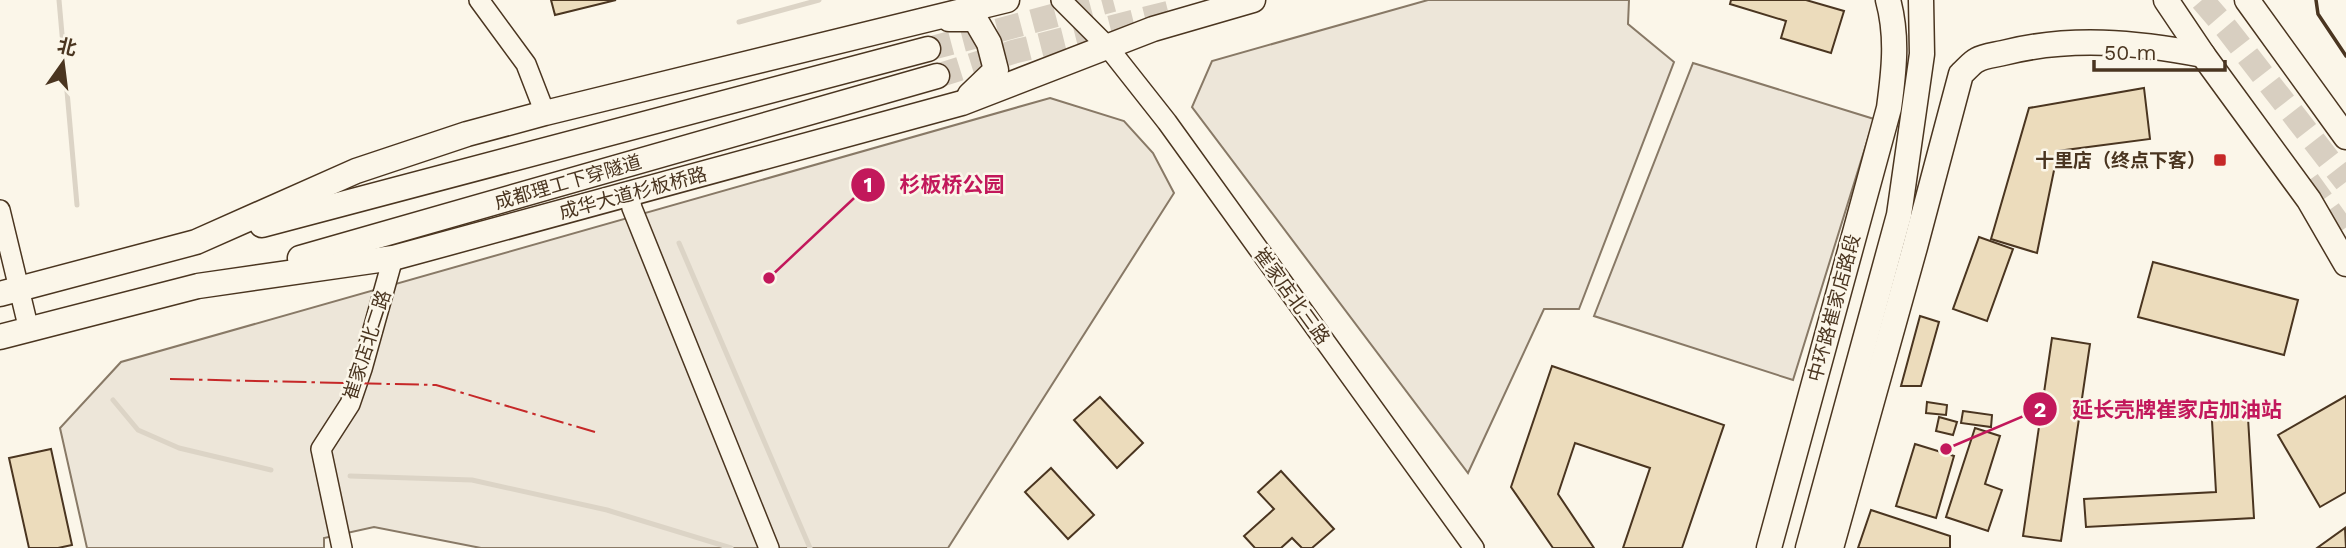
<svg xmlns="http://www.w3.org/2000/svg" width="2346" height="548" font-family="'Work Sans','Noto Sans SC',sans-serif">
  <rect width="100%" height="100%" fill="#fbf6e9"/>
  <g fill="#ede6d9" stroke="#887966" stroke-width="2">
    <polygon points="1428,0 1629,0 1628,24 1674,62 1579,309 1544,309 1468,473 1192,107 1212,61"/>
    <polygon points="1693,63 1874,119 1793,380 1594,316"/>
    <polygon points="1050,98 1124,121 1153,153 1174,193 948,548 481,548 374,527 324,538 324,548 87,548 60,428 121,362"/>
  </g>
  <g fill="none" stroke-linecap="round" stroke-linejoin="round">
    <g stroke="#dcd4c6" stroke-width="5">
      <polyline points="59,0 77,205"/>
      <polyline points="739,22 819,0"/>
      <polyline points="679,243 810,548"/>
      <polyline points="113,400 138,430 179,448 271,470"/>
      <polyline points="350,476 472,480 607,510 731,548"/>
    </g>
  </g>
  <g fill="#ecdcbc" stroke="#4a3520" stroke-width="2">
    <polygon points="551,0 616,0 555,15"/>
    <polygon points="1731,0 1806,0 1844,11 1831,53 1781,38 1786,21 1730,4"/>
    <polygon points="2144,88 2150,139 2058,151 2037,253 1991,239 2029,108"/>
    <polygon points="1979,237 2013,249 1987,321 1953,309"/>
    <polygon points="2153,262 2298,300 2284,355 2138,317"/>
    <polygon points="1920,316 1939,322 1921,386 1901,386"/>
    <polygon points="2052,338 2090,344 2061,541 2023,536"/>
    <polygon points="1552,366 1724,425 1682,548 1623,548 1650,468 1575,443 1558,494 1594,548 1553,548 1511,487"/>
    <polygon points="2346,396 2346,492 2320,507 2278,435"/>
    <polygon points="1100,397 1143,443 1117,468 1074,420"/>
    <polygon points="2247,401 2254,518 2086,527 2084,499 2216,492 2211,403"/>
    <polygon points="1927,402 1947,405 1946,415 1926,413"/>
    <polygon points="1963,411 1992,415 1991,427 1961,423"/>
    <polygon points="1939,417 1957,422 1953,435 1936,431"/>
    <polygon points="1975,428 2000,436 1985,484 2002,490 1988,531 1946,517"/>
    <polygon points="1915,444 1954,456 1936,518 1896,506"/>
    <polygon points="51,449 72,545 58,548 29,548 9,458"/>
    <polygon points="1051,468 1094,515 1068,539 1025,492"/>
    <polygon points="1281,471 1334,529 1312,548 1302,548 1292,538 1281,548 1255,548 1244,536 1274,509 1258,492"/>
    <polygon points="1871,510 1950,536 1950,548 1858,548"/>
    <polygon points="2345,528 2346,548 2317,548"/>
  </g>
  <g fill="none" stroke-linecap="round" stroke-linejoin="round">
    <g stroke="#d8cfc1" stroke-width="24" stroke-dasharray="24 12" stroke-linecap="butt">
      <polyline points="2202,0 2227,29 2346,182"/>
      <polyline points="928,49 1113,0"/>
      <polyline points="937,76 1013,52 1176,11"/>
      <polyline points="2308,181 2346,234"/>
    </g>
    <g stroke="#4a3520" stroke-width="22">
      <g id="minor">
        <polyline points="479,0 526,64 545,113"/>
        <polyline points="1061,0 1107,46 1167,122 1474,548"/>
        <polyline points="629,194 632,208 769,548"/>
        <polyline points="0,210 29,330"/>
        <polyline points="342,548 321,449 350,404 362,369 393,258"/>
      </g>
    </g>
    <g stroke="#4a3520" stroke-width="27">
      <g id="major">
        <polyline points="2166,0 2203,55 2309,200 2346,264"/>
        <polyline points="2247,0 2346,137"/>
        <polyline points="949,19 975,19 989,43 996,70 970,95"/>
        <polyline points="262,225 928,49"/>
        <polyline points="300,258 937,76"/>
        <polyline points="0,294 196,242 356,171 467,134 545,113 1007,0"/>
        <polyline points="0,337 198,286 393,258 962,103 1153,29 1253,0"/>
        <path d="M1769 548 1889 108C1894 71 1898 36 1888 0"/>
        <polyline points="1808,548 1899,215 1922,54 1921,0"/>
        <path d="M1831 548 1915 247 1961 74C1966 70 1971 63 1977 60 1984 56 1995 55 2003 53 2070 36 2136 42 2203 55"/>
      </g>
    </g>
    <use href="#minor" stroke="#fbf6e9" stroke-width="19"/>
    <use href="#major" stroke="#fbf6e9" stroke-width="24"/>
    <polyline stroke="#4a3520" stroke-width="3.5" points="2316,0 2318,14 2346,56"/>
    <polyline stroke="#c62828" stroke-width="2" stroke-dasharray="24 5 3.5 5" stroke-linecap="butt" points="170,379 436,385 595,432"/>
  </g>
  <rect fill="#c62828" stroke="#fbf6e9" stroke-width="2.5" x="2213" y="153" width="14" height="14" rx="3.5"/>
  <g text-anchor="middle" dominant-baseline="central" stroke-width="5" stroke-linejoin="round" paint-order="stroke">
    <g font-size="19" font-weight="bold" fill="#4a3520" stroke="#fbf6e9" text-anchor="end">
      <text x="2206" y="160">十里店（终点下客）</text>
    </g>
    <g font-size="19" fill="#4a3520" stroke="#fbf6e9">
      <text transform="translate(568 182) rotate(-16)">成都理工下穿隧道</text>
      <text transform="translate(633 193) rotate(-15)">成华大道杉板桥路</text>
      <text transform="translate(1292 296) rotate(54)">崔家店北三路</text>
      <text transform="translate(1834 308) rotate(-75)">中环路崔家店路段</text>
      <text transform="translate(367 345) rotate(-72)">崔家店北二路</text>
    </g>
  </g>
  <path fill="none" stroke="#c2185b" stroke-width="2.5" d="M769 278L868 185M1946 449L2040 409"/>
  <g fill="#c2185b" stroke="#fbf6e9" stroke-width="2.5">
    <circle cx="769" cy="278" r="7"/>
    <circle cx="1946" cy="449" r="7"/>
    <circle cx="868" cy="185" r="18"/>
    <circle cx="2040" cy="409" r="18"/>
  </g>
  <g font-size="21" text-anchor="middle" font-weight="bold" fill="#fff">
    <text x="868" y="192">1</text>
    <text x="2040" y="417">2</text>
  </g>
  <g font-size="21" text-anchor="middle" font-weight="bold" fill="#c2185b" stroke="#fbf6e9" stroke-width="5" stroke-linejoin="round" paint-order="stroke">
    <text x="952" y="192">杉板桥公园</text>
    <text x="2177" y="417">延长壳牌崔家店加油站</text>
  </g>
  <g transform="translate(63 63) rotate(14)" stroke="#fbf6e9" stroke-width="5" paint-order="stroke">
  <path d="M0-5L12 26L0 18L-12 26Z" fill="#4a3520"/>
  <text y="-10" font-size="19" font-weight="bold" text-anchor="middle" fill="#4a3520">北</text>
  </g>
  <path d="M2094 60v10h131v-10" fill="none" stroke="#4a3520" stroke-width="3.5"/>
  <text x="2104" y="60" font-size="21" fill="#4a3520" stroke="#fbf6e9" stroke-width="5" paint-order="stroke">50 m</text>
</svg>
